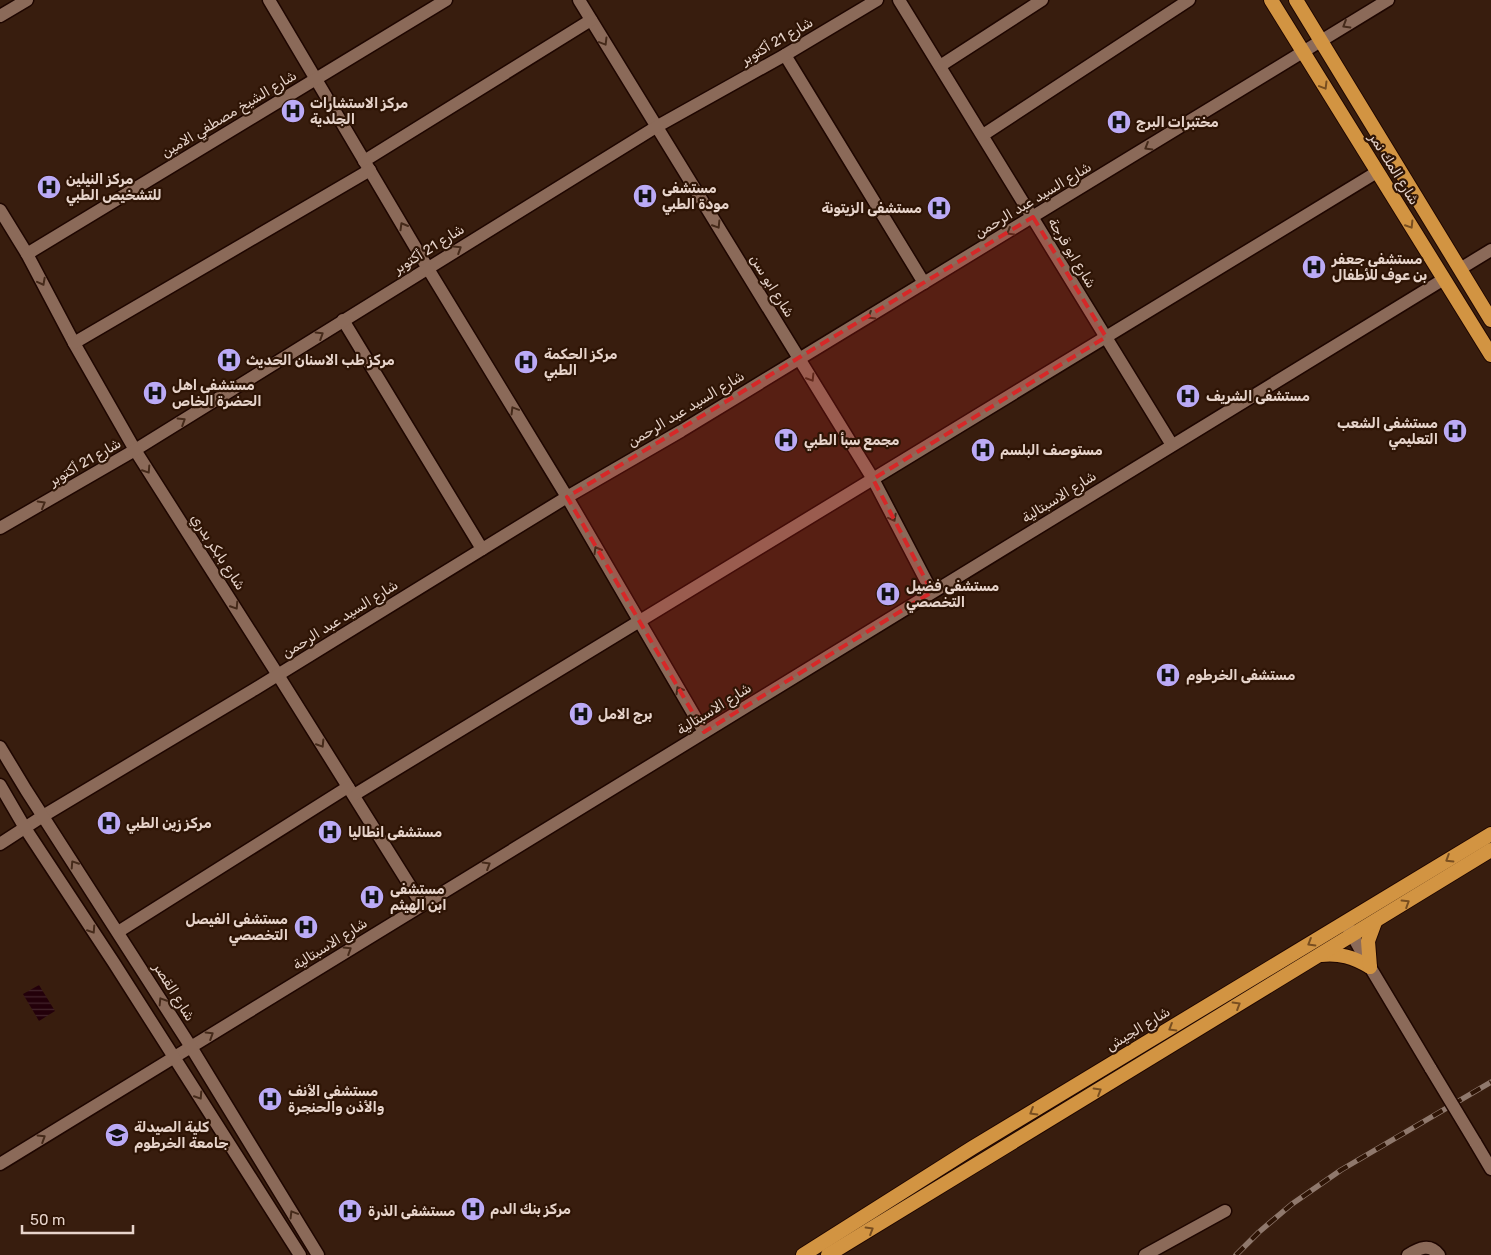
<svg xmlns="http://www.w3.org/2000/svg" width="1491" height="1255" font-family="Rubik,'Noto Naskh Arabic',sans-serif">
  <defs>
    <pattern id="water-rules" width="6" height="5" patternUnits="userSpaceOnUse" patternTransform="scale(1.25)"><rect width="6" height="5" fill="#23000a"/><path d="M0 2.5h6" fill="none" stroke="#43242c"/></pattern>
  </defs>
  <rect width="100%" height="100%" fill="#381d0e"/>
  <polygon fill="url(#water-rules)" points="39,985 55,1011 39,1021 23,994"/>
  <g fill="none" stroke-linecap="round" stroke-linejoin="round">
    <g stroke="#1e0600" stroke-width="15">
      <g id="minor">
        <polyline points="269,0 427,267 567,497 704,732"/>
        <polyline points="579,0 873,479 932,592"/>
        <polyline points="899,0 1172,445"/>
        <polyline points="0,16 27,0"/>
        <polyline points="785,55 924,283"/>
        <polyline points="940,66 1042,0"/>
        <polyline points="983,135 1189,0"/>
        <polyline points="364,161 591,20"/>
        <polyline points="0,210 27,254 74,343 135,450 278,675 422,905"/>
        <polyline points="27,254 446,0"/>
        <polyline points="1460,269 1491,250"/>
        <polyline points="343,320 482,549"/>
        <polyline points="74,343 370,170"/>
        <polyline points="0,528 135,450 656,127 785,55 877,0"/>
        <polyline points="354,795 1377,172"/>
        <polyline points="118,932 348,787"/>
        <polyline points="0,1164 1444,279"/>
        <polyline points="1145,1255 1225,1211"/>
        <path d="M1408 1255C1419 1248 1430 1243 1439 1255"/>
      </g>
    </g>
    <g stroke="#1e0600" stroke-width="15">
      <g id="tertiary">
        <polyline points="0,844 43,816 255,689 567,497 681,431 799,359 1388,0"/>
        <polyline points="1345,922 1370,967 1431,1069"/>
        <polyline points="1475,1142 1491,1169"/>
      </g>
    </g>
    <g stroke="#1e0600" stroke-width="15">
      <g id="secondary">
        <polyline points="0,747 26,790 191,1047 318,1255"/>
        <polyline points="0,785 25,828 114,963 300,1255"/>
      </g>
    </g>
    <g stroke="#1e0600" stroke-width="16">
      <g id="trunk">
        <polyline points="1271,0 1491,355"/>
        <polyline points="1296,0 1491,320"/>
        <path d="M1321 955C1340 953 1353 957 1370 967"/>
        <polyline points="1370,967 1368,941 1375,922"/>
        <polyline points="803,1255 972,1148 1491,834"/>
        <polyline points="828,1255 1491,850"/>
      </g>
    </g>
    <use href="#minor" stroke="#8b6a59" stroke-width="12"/>
    <use href="#tertiary" stroke="#8b6a59" stroke-width="12"/>
    <use href="#secondary" stroke="#8b6a59" stroke-width="12"/>
    <use href="#trunk" stroke="#d29442" stroke-width="14"/>
    <g stroke="#8f786c" stroke-width="5.5">
      <polyline id="rail" points="1236,1255 1259,1232 1292,1204 1341,1170 1491,1082"/>
    </g>
    <use href="#rail" stroke="#2e1405" stroke-width="4" stroke-dasharray="11" stroke-linecap="butt"/>
    <g stroke="#1e0600" stroke-width="15" stroke-linecap="butt">
      <polyline id="tertiary-bridge" points="1431,1069 1475,1142"/>
    </g>
    <use href="#tertiary-bridge" stroke="#8b6a59" stroke-width="12"/>
  </g>
  <defs><path id="oneway-chevron" d="M-2-3.5L2.5 0L-2 3.5" fill="none" stroke-width="1.6" stroke-linecap="round" stroke-linejoin="round" transform="scale(1.25)"/></defs>
  <g stroke="#452a1a">
    <use href="#oneway-chevron" transform="translate(1346 25) rotate(149)"/>
    <use href="#oneway-chevron" transform="translate(604 42) rotate(59)"/>
    <use href="#oneway-chevron" transform="translate(1148 147) rotate(149)"/>
    <use href="#oneway-chevron" transform="translate(717 225) rotate(58)"/>
    <use href="#oneway-chevron" transform="translate(403 226) rotate(-120)"/>
    <use href="#oneway-chevron" transform="translate(1010 232) rotate(149)"/>
    <use href="#oneway-chevron" transform="translate(458 249) rotate(-32)"/>
    <use href="#oneway-chevron" transform="translate(42 282) rotate(62)"/>
    <use href="#oneway-chevron" transform="translate(871 316) rotate(149)"/>
    <use href="#oneway-chevron" transform="translate(320 335) rotate(-32)"/>
    <use href="#oneway-chevron" transform="translate(811 378) rotate(58)"/>
    <use href="#oneway-chevron" transform="translate(514 410) rotate(-121)"/>
    <use href="#oneway-chevron" transform="translate(182 421) rotate(-32)"/>
    <use href="#oneway-chevron" transform="translate(147 470) rotate(57)"/>
    <use href="#oneway-chevron" transform="translate(42 504) rotate(-30)"/>
    <use href="#oneway-chevron" transform="translate(893 518) rotate(62)"/>
    <use href="#oneway-chevron" transform="translate(597 550) rotate(-120)"/>
    <use href="#oneway-chevron" transform="translate(235 606) rotate(57)"/>
    <use href="#oneway-chevron" transform="translate(679 690) rotate(-120)"/>
    <use href="#oneway-chevron" transform="translate(321 744) rotate(58)"/>
    <use href="#oneway-chevron" transform="translate(74 864) rotate(-123)"/>
    <use href="#oneway-chevron" transform="translate(487 865) rotate(-31)"/>
    <use href="#oneway-chevron" transform="translate(92 930) rotate(57)"/>
    <use href="#oneway-chevron" transform="translate(348 950) rotate(-32)"/>
    <use href="#oneway-chevron" transform="translate(162 1001) rotate(-122)"/>
    <use href="#oneway-chevron" transform="translate(210 1035) rotate(-32)"/>
    <use href="#oneway-chevron" transform="translate(199 1096) rotate(57)"/>
    <use href="#oneway-chevron" transform="translate(42 1138) rotate(-32)"/>
    <use href="#oneway-chevron" transform="translate(293 1214) rotate(-121)"/>
  </g>
  <g stroke="#784e20">
    <use href="#oneway-chevron" transform="translate(1324 86) rotate(59)"/>
    <use href="#oneway-chevron" transform="translate(1410 225) rotate(58)"/>
    <use href="#oneway-chevron" transform="translate(1449 859) rotate(148)"/>
    <use href="#oneway-chevron" transform="translate(1406 903) rotate(-32)"/>
    <use href="#oneway-chevron" transform="translate(1311 943) rotate(149)"/>
    <use href="#oneway-chevron" transform="translate(1237 1005) rotate(-31)"/>
    <use href="#oneway-chevron" transform="translate(1172 1028) rotate(149)"/>
    <use href="#oneway-chevron" transform="translate(1098 1091) rotate(-31)"/>
    <use href="#oneway-chevron" transform="translate(1033 1112) rotate(149)"/>
    <use href="#oneway-chevron" transform="translate(870 1230) rotate(-31)"/>
  </g>
  <path fill="#d62828" fill-opacity="0.2" stroke="#d62828" stroke-width="4" stroke-dasharray="10 6" stroke-linejoin="round" d="M1033 217 1106 337 873 479 932 592 704 732 567 497Z"/>
  <defs>
    <g id="hospital-disc" transform="scale(1.25)"><circle r="9.5" fill="#bbaaf6" stroke="#2e1405"/><path d="M-5-5h3v3.5h4V-5h3V5h-3V1.5h-4V5h-3Z" fill="#111"/></g>
    <g id="university-disc" transform="scale(1.25)"><circle r="9.5" fill="#bbaaf6" stroke="#2e1405"/><path d="M0-5L7-2L0 1L-7-2ZM-4 1L0 2.5L4 1V4Q0 6-4 4Z" fill="#111"/></g>
  </defs>
  <g fill-rule="evenodd">
    <use href="#hospital-disc" x="293" y="111"/>
    <use href="#hospital-disc" x="1119" y="122"/>
    <use href="#hospital-disc" x="49" y="187"/>
    <use href="#hospital-disc" x="645" y="196"/>
    <use href="#hospital-disc" x="939" y="208"/>
    <use href="#hospital-disc" x="1314" y="267"/>
    <use href="#hospital-disc" x="229" y="360"/>
    <use href="#hospital-disc" x="526" y="362"/>
    <use href="#hospital-disc" x="155" y="393"/>
    <use href="#hospital-disc" x="1188" y="396"/>
    <use href="#hospital-disc" x="1455" y="431"/>
    <use href="#hospital-disc" x="786" y="440"/>
    <use href="#hospital-disc" x="983" y="450"/>
    <use href="#hospital-disc" x="888" y="594"/>
    <use href="#hospital-disc" x="1168" y="675"/>
    <use href="#hospital-disc" x="581" y="714"/>
    <use href="#hospital-disc" x="109" y="823"/>
    <use href="#hospital-disc" x="330" y="832"/>
    <use href="#hospital-disc" x="372" y="897"/>
    <use href="#hospital-disc" x="306" y="927"/>
    <use href="#hospital-disc" x="270" y="1099"/>
    <use href="#university-disc" x="117" y="1135"/>
    <use href="#hospital-disc" x="473" y="1209"/>
    <use href="#hospital-disc" x="350" y="1211"/>
  </g>
  <g text-anchor="middle" dominant-baseline="central" stroke-width="4.5" stroke-linejoin="round" paint-order="stroke">
    <g font-size="14" fill="#e7d4cb" stroke="#2e1405">
      <text transform="translate(777 41) rotate(-30)">شارع 21 أكتوبر</text>
      <text transform="translate(229 114) rotate(-31)">شارع الشيخ مصطفي الامين</text>
      <text transform="translate(1394 169) rotate(58)">شارع المك نمر</text>
      <text transform="translate(1033 200) rotate(-31)">شارع السيد عبد الرحمن</text>
      <text transform="translate(429 249) rotate(-32)">شارع 21 أكتوبر</text>
      <text transform="translate(1072 253) rotate(59)">شارع ابو قرجة</text>
      <text transform="translate(772 286) rotate(58)">شارع ابو سن</text>
      <text transform="translate(686 409) rotate(-31)">شارع السيد عبد الرحمن</text>
      <text transform="translate(85 462) rotate(-30)">شارع 21 أكتوبر</text>
      <text transform="translate(1059 497) rotate(-32)">شارع الاسبتالية</text>
      <text transform="translate(218 552) rotate(57)">شارع بابكر بدري</text>
      <text transform="translate(340 619) rotate(-32)">شارع السيد عبد الرحمن</text>
      <text transform="translate(714 709) rotate(-32)">شارع الاسبتالية</text>
      <text transform="translate(330 944) rotate(-32)">شارع الاسبتالية</text>
      <text transform="translate(174 992) rotate(58)">شارع القصر</text>
      <text transform="translate(1138 1029) rotate(-31)">شارع الجيش</text>
    </g>
    <g font-size="14" font-weight="bold" fill="#e7d4cb" stroke="#2e1405" text-anchor="start">
      <text x="310" y="103">مركز الاستشارات<tspan x="310" dy="16">الجلدية</tspan></text>
      <text x="1136" y="122">مختبرات البرج</text>
      <text x="66" y="179">مركز النيلين<tspan x="66" dy="16">للتشخيص الطبي</tspan></text>
      <text x="662" y="188">مستشفى<tspan x="662" dy="16">مودة الطبي</tspan></text>
      <text x="922" y="208" text-anchor="end">مستشفى الزيتونة</text>
      <text x="1332" y="259">مستشفى جعفر<tspan x="1332" dy="16">بن عوف للأطفال</tspan></text>
      <text x="544" y="354">مركز الحكمة<tspan x="544" dy="16">الطبي</tspan></text>
      <text x="246" y="360">مركز طب الاسنان الحديث</text>
      <text x="172" y="385">مستشفى اهل<tspan x="172" dy="16">الحضرة الخاص</tspan></text>
      <text x="1206" y="396">مستشفى الشريف</text>
      <text x="1438" y="423" text-anchor="end">مستشفى الشعب<tspan x="1438" dy="16">التعليمي</tspan></text>
      <text x="804" y="440">مجمع سبأ الطبي</text>
      <text x="1000" y="450">مستوصف البلسم</text>
      <text x="906" y="586">مستشفى فضيل<tspan x="906" dy="16">التخصصي</tspan></text>
      <text x="1186" y="675">مستشفى الخرطوم</text>
      <text x="598" y="714">برج الامل</text>
      <text x="126" y="823">مركز زين الطبي</text>
      <text x="348" y="832">مستشفى انطاليا</text>
      <text x="390" y="889">مستشفى<tspan x="390" dy="16">ابن الهيثم</tspan></text>
      <text x="288" y="919" text-anchor="end">مستشفى الفيصل<tspan x="288" dy="16">التخصصي</tspan></text>
      <text x="288" y="1091">مستشفى الأنف<tspan x="288" dy="16">والأذن والحنجرة</tspan></text>
      <text x="134" y="1127">كلية الصيدلة<tspan x="134" dy="16">جامعة الخرطوم</tspan></text>
      <text x="490" y="1209">مركز بنك الدم</text>
      <text x="368" y="1211">مستشفى الذرة</text>
    </g>
  </g>
  <path d="M22 1225v8h111v-8" fill="none" stroke="#e7d4cb" stroke-width="2.5"/>
  <text x="30" y="1225" font-size="15" fill="#e7d4cb" stroke="#2e1405" stroke-width="4" paint-order="stroke">50 m</text>
</svg>
